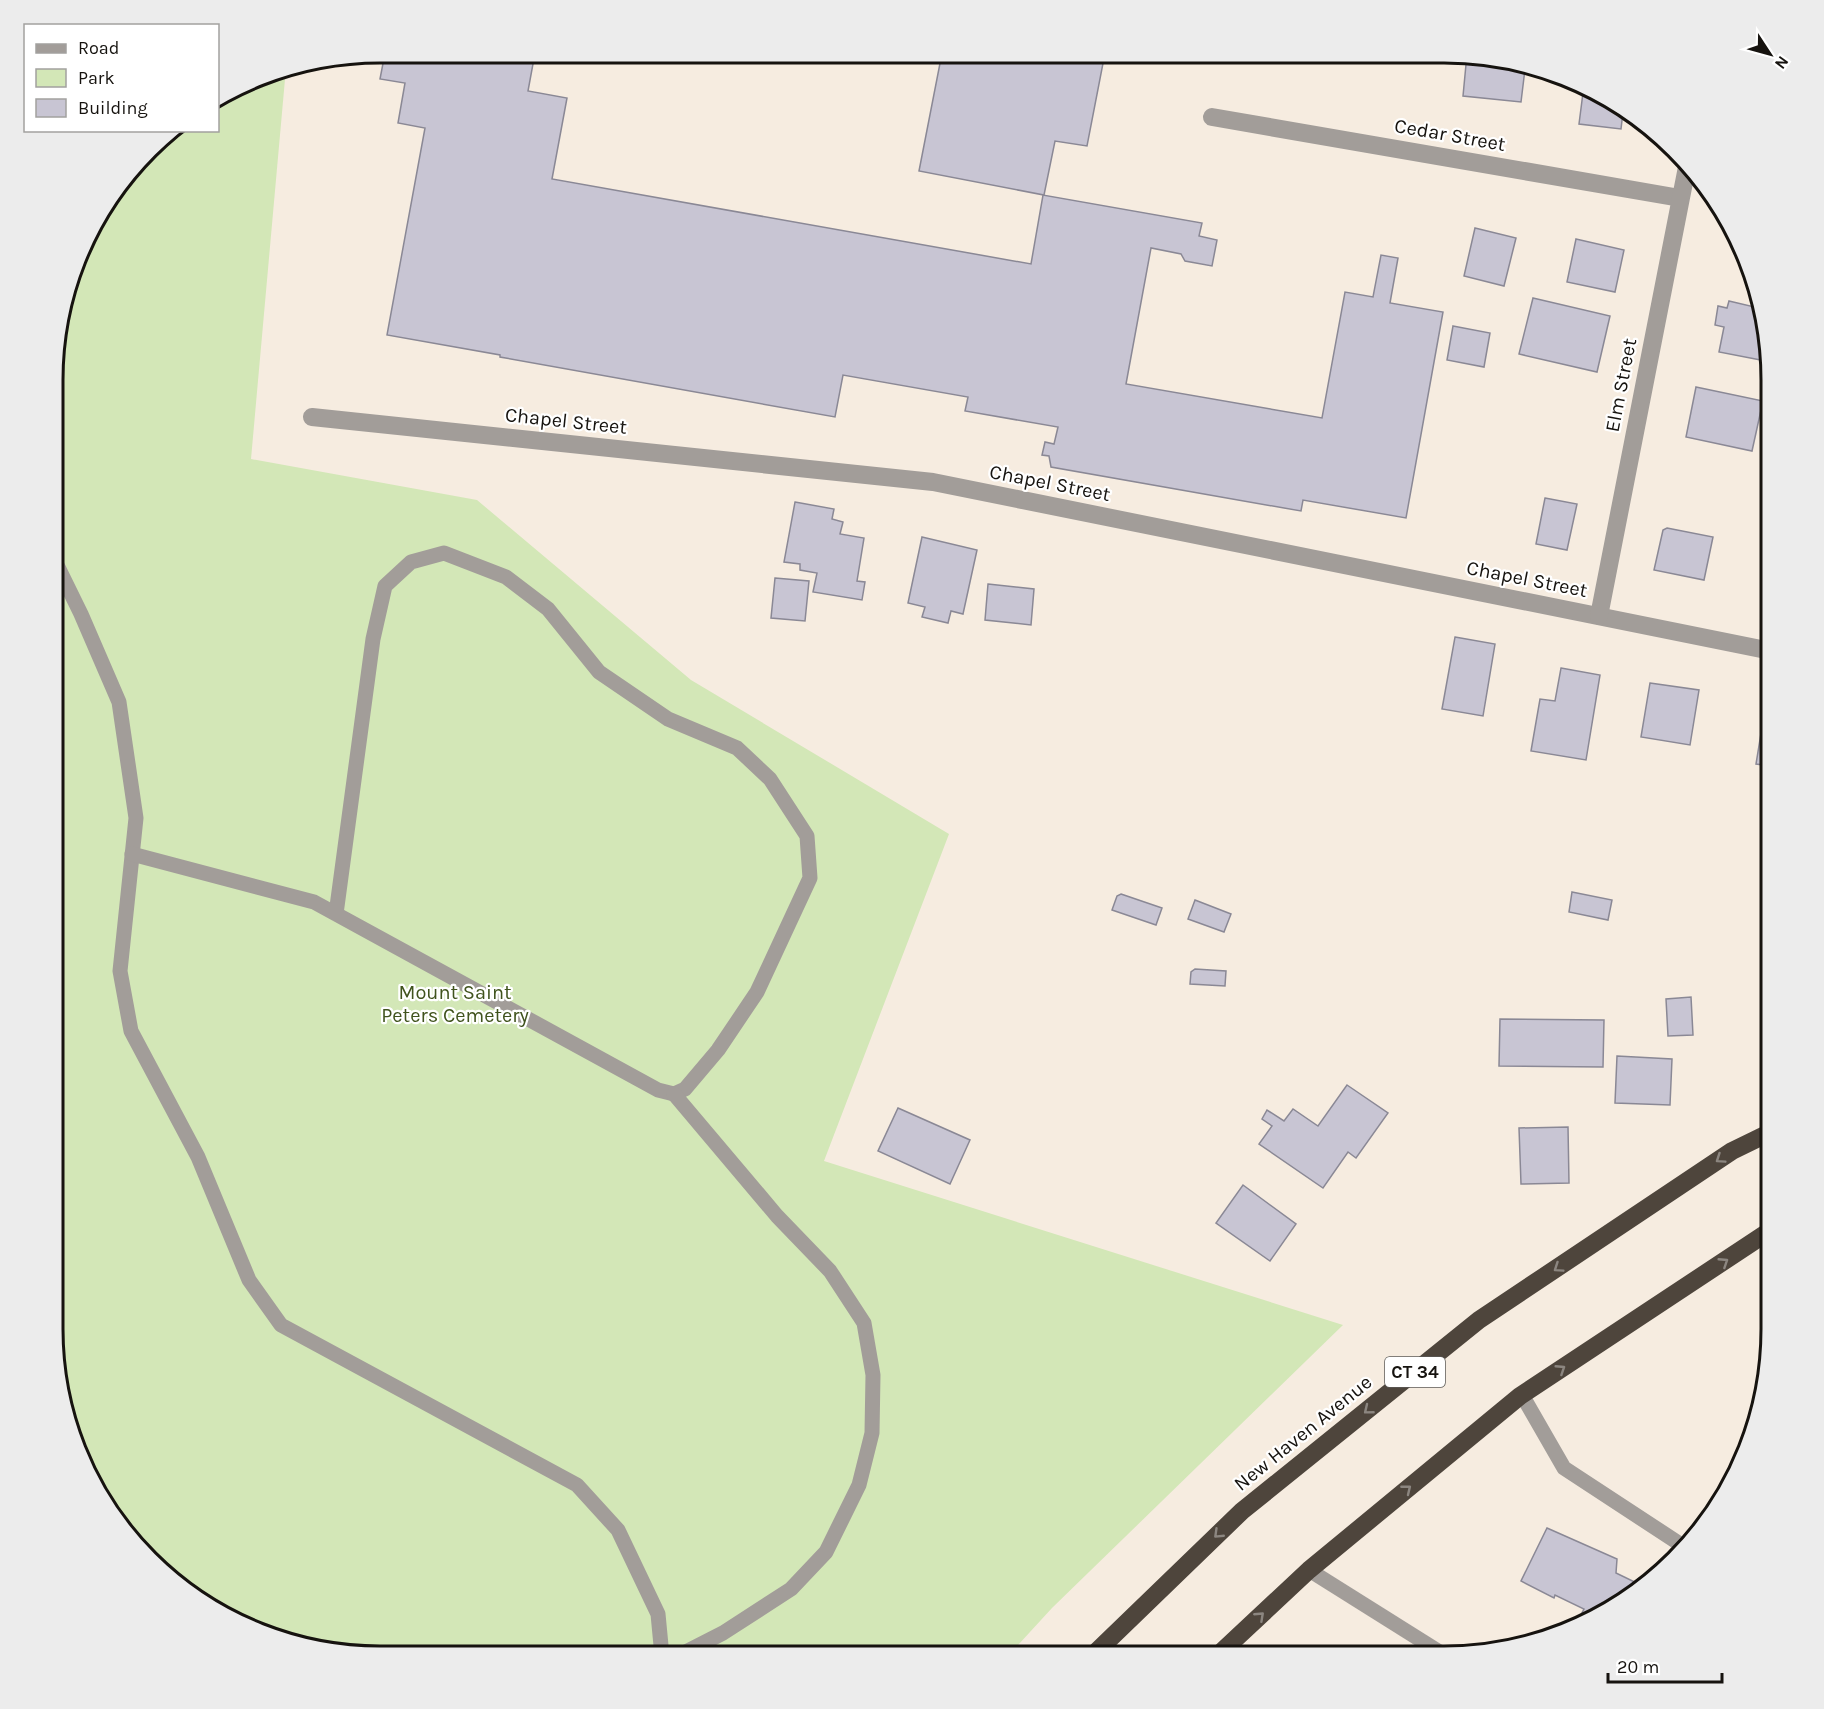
<svg xmlns="http://www.w3.org/2000/svg" width="1824" height="1709" font-family="Karla,sans-serif">
  <rect width="100%" height="100%" fill="#f6ece0"/>
  <polygon fill="#d3e7b7" points="286,68 251,459 477,500 691,680 949,834 824,1161 1343,1325 1052,1608 1008,1656 379,1656 295,1645 235,1623 133,1545 77,1454 53,1350 55,337 96,216 164,133 169,131 218,130 218,103 274,70"/>
  <g fill="#c8c5d3" stroke="#8a8895" stroke-width="1.5">
    <polygon points="385,53 535,53 528,91 567,98 552,179 1031,264 1043,195 1202,223 1199,236 1217,240 1212,266 1185,261 1181,254 1151,248 1126,384 1322,418 1345,292 1373,297 1381,255 1398,258 1390,303 1443,312 1406,518 1303,500 1301,511 1051,467 1049,456 1042,455 1045,442 1054,444 1058,427 965,411 968,397 843,375 835,417 500,357 500,355 387,335 425,128 398,123 405,83 380,79"/>
    <polygon points="942,53 1105,53 1087,146 1055,141 1044,195 919,171"/>
    <polygon points="1467,54 1525,69 1521,102 1463,96"/>
    <polygon points="1584,85 1589,86 1623,112 1621,129 1579,124"/>
    <polygon points="1475,228 1516,238 1504,286 1464,276"/>
    <polygon points="1576,239 1624,250 1615,292 1567,282"/>
    <polygon points="1533,298 1610,316 1597,372 1519,354"/>
    <polygon points="1729,301 1759,308 1771,362 1719,352 1724,327 1715,325 1718,306 1727,308"/>
    <polygon points="1453,326 1490,333 1484,367 1447,360"/>
    <polygon points="1696,387 1763,401 1752,451 1686,437"/>
    <polygon points="1545,498 1577,504 1567,550 1536,544"/>
    <polygon points="795,502 834,509 832,519 843,522 840,534 864,538 857,581 865,582 862,600 813,592 817,573 800,570 800,564 784,562"/>
    <polygon points="1667,528 1713,537 1704,580 1654,570 1663,530"/>
    <polygon points="922,537 977,550 963,614 951,611 948,623 922,617 925,607 908,603"/>
    <polygon points="775,578 809,581 805,621 771,618"/>
    <polygon points="988,584 1034,589 1031,625 985,620"/>
    <polygon points="1455,637 1495,644 1483,716 1442,709"/>
    <polygon points="1561,668 1600,675 1586,760 1531,751 1540,699 1555,701"/>
    <polygon points="1650,683 1699,690 1690,745 1641,737"/>
    <polygon points="1766,703 1771,704 1771,766 1756,764"/>
    <polygon points="1572,892 1612,900 1608,920 1569,912"/>
    <polygon points="1121,894 1162,908 1156,925 1112,910 1117,896"/>
    <polygon points="1195,900 1231,914 1224,932 1188,919"/>
    <polygon points="1195,969 1226,971 1225,986 1190,984 1191,972"/>
    <polygon points="1691,997 1693,1035 1668,1036 1666,999"/>
    <polygon points="1500,1019 1604,1020 1603,1067 1499,1066"/>
    <polygon points="1617,1056 1672,1059 1670,1105 1615,1103"/>
    <polygon points="1347,1085 1388,1113 1356,1158 1348,1152 1323,1188 1259,1144 1272,1126 1262,1119 1267,1110 1284,1121 1293,1109 1318,1126"/>
    <polygon points="898,1108 970,1140 950,1184 878,1151"/>
    <polygon points="1568,1127 1569,1183 1521,1184 1519,1128"/>
    <polygon points="1243,1185 1296,1224 1270,1261 1216,1223"/>
    <polygon points="1547,1528 1617,1559 1616,1573 1643,1586 1581,1624 1577,1622 1584,1609 1555,1595 1554,1598 1521,1581"/>
  </g>
  <g fill="none" stroke-linecap="round" stroke-linejoin="round">
    <g stroke="#a29d99" stroke-width="15">
      <polyline points="55,561 81,614 119,702 136,818 120,971 131,1031 198,1157 249,1280 281,1325 577,1485 618,1530 658,1614 662,1656"/>
      <polyline points="132,854 314,902 658,1090 674,1094 685,1089 718,1050 757,992 810,878 807,836 770,779 737,748 668,719 599,672 548,609 506,577 444,553 411,562 385,586 373,639 336,914"/>
      <polyline points="674,1094 777,1216 830,1271 864,1323 873,1375 872,1433 859,1485 826,1552 791,1589 723,1633 678,1656"/>
      <polyline points="1522,1395 1564,1468 1683,1546"/>
      <polyline points="1309,1570 1446,1656"/>
    </g>
    <g stroke="#a29d99" stroke-width="18">
      <polyline points="1212,117 1680,198"/>
      <polyline points="312,417 933,482 1771,651"/>
      <polyline points="1599,616 1688,162"/>
    </g>
    <g stroke="#4e453c" stroke-width="18">
      <polyline points="1092,1656 1242,1511 1479,1320 1732,1151 1771,1132"/>
      <polyline points="1217,1656 1309,1570 1520,1396 1771,1230"/>
    </g>
  </g>
  <defs><path id="oneway-chevron" d="M-2-3.5L2.5 0L-2 3.5" fill="none" stroke-width="1.6" stroke-linecap="round" stroke-linejoin="round" transform="scale(1.5)"/></defs>
  <g stroke="#8c8680">
    <use href="#oneway-chevron" transform="translate(1720 1159) rotate(146)"/>
    <use href="#oneway-chevron" transform="translate(1724 1262) rotate(-33)"/>
    <use href="#oneway-chevron" transform="translate(1558 1268) rotate(146)"/>
    <use href="#oneway-chevron" transform="translate(1561 1369) rotate(-33)"/>
    <use href="#oneway-chevron" transform="translate(1368 1410) rotate(141)"/>
    <use href="#oneway-chevron" transform="translate(1407 1489) rotate(-39)"/>
    <use href="#oneway-chevron" transform="translate(1218 1534) rotate(136)"/>
    <use href="#oneway-chevron" transform="translate(1260 1616) rotate(-43)"/>
  </g>
  <g text-anchor="middle" dominant-baseline="central" stroke-width="4.5" stroke-linejoin="round" paint-order="stroke">
    <rect fill="#fff" stroke="#5c5a57" stroke-width="1.5" x="1385" y="1357" width="60" height="30" rx="4.5"/>
    <g font-size="18" font-weight="bold" fill="#16130f">
      <text x="1415" y="1372">CT 34</text>
    </g>
    <g font-size="20" fill="#16130f" stroke="#fff">
      <text transform="translate(1450 135) rotate(10)">Cedar Street</text>
      <text transform="translate(1621 385) rotate(-79)">Elm Street</text>
      <text transform="translate(566 421) rotate(6)">Chapel Street</text>
      <text transform="translate(1050 483) rotate(11)">Chapel Street</text>
      <text transform="translate(1527 579) rotate(11)">Chapel Street</text>
      <text transform="translate(1303 1433) rotate(-39)">New Haven Avenue</text>
    </g>
    <g font-size="20" fill="#40531d" stroke="#fff">
      <text x="455" y="992">Mount Saint<tspan x="455" dy="23">Peters Cemetery</tspan></text>
    </g>
  </g>
  <path d="M0 0H1824V1709H0ZM380 63H1444A317 317 0 0 1 1761 380V1329A317 317 0 0 1 1444 1646H380A317 317 0 0 1 63 1329V380A317 317 0 0 1 380 63Z" fill="#ececec" fill-rule="evenodd"/>
  <path fill="none" stroke="#16130f" stroke-width="3" d="M380 63H1444A317 317 0 0 1 1761 380V1329A317 317 0 0 1 1444 1646H380A317 317 0 0 1 63 1329V380A317 317 0 0 1 380 63Z"/>
  <rect x="24" y="24" width="195" height="108" fill="#ffffff" stroke="#a2a19f" stroke-width="1.5"/>
  <rect x="36" y="44" width="30" height="9" fill="#a29d99" stroke="#a2a19f" stroke-width="1.5"/>
  <text x="78" y="54" font-size="18" fill="#16130f">Road</text>
  <rect x="36" y="69" width="30" height="18" fill="#d3e7b7" stroke="#a2a19f" stroke-width="1.5"/>
  <text x="78" y="84" font-size="18" fill="#16130f">Park</text>
  <rect x="36" y="99" width="30" height="18" fill="#c8c5d3" stroke="#a2a19f" stroke-width="1.5"/>
  <text x="78" y="114" font-size="18" fill="#16130f">Building</text>
  <g transform="translate(1770 54) rotate(126)" stroke="#ffffff" stroke-width="4.5" paint-order="stroke">
  <path d="M0-4.5L10 22L0 15L-10 22Z" fill="#16130f"/>
  <text y="-9" font-size="16" font-weight="bold" text-anchor="middle" fill="#16130f">N</text>
  </g>
  <path d="M1608 1673v9h114v-9" fill="none" stroke="#16130f" stroke-width="3"/>
  <text x="1617" y="1673" font-size="18" fill="#16130f" stroke="#ffffff" stroke-width="4.5" paint-order="stroke">20 m</text>
</svg>
